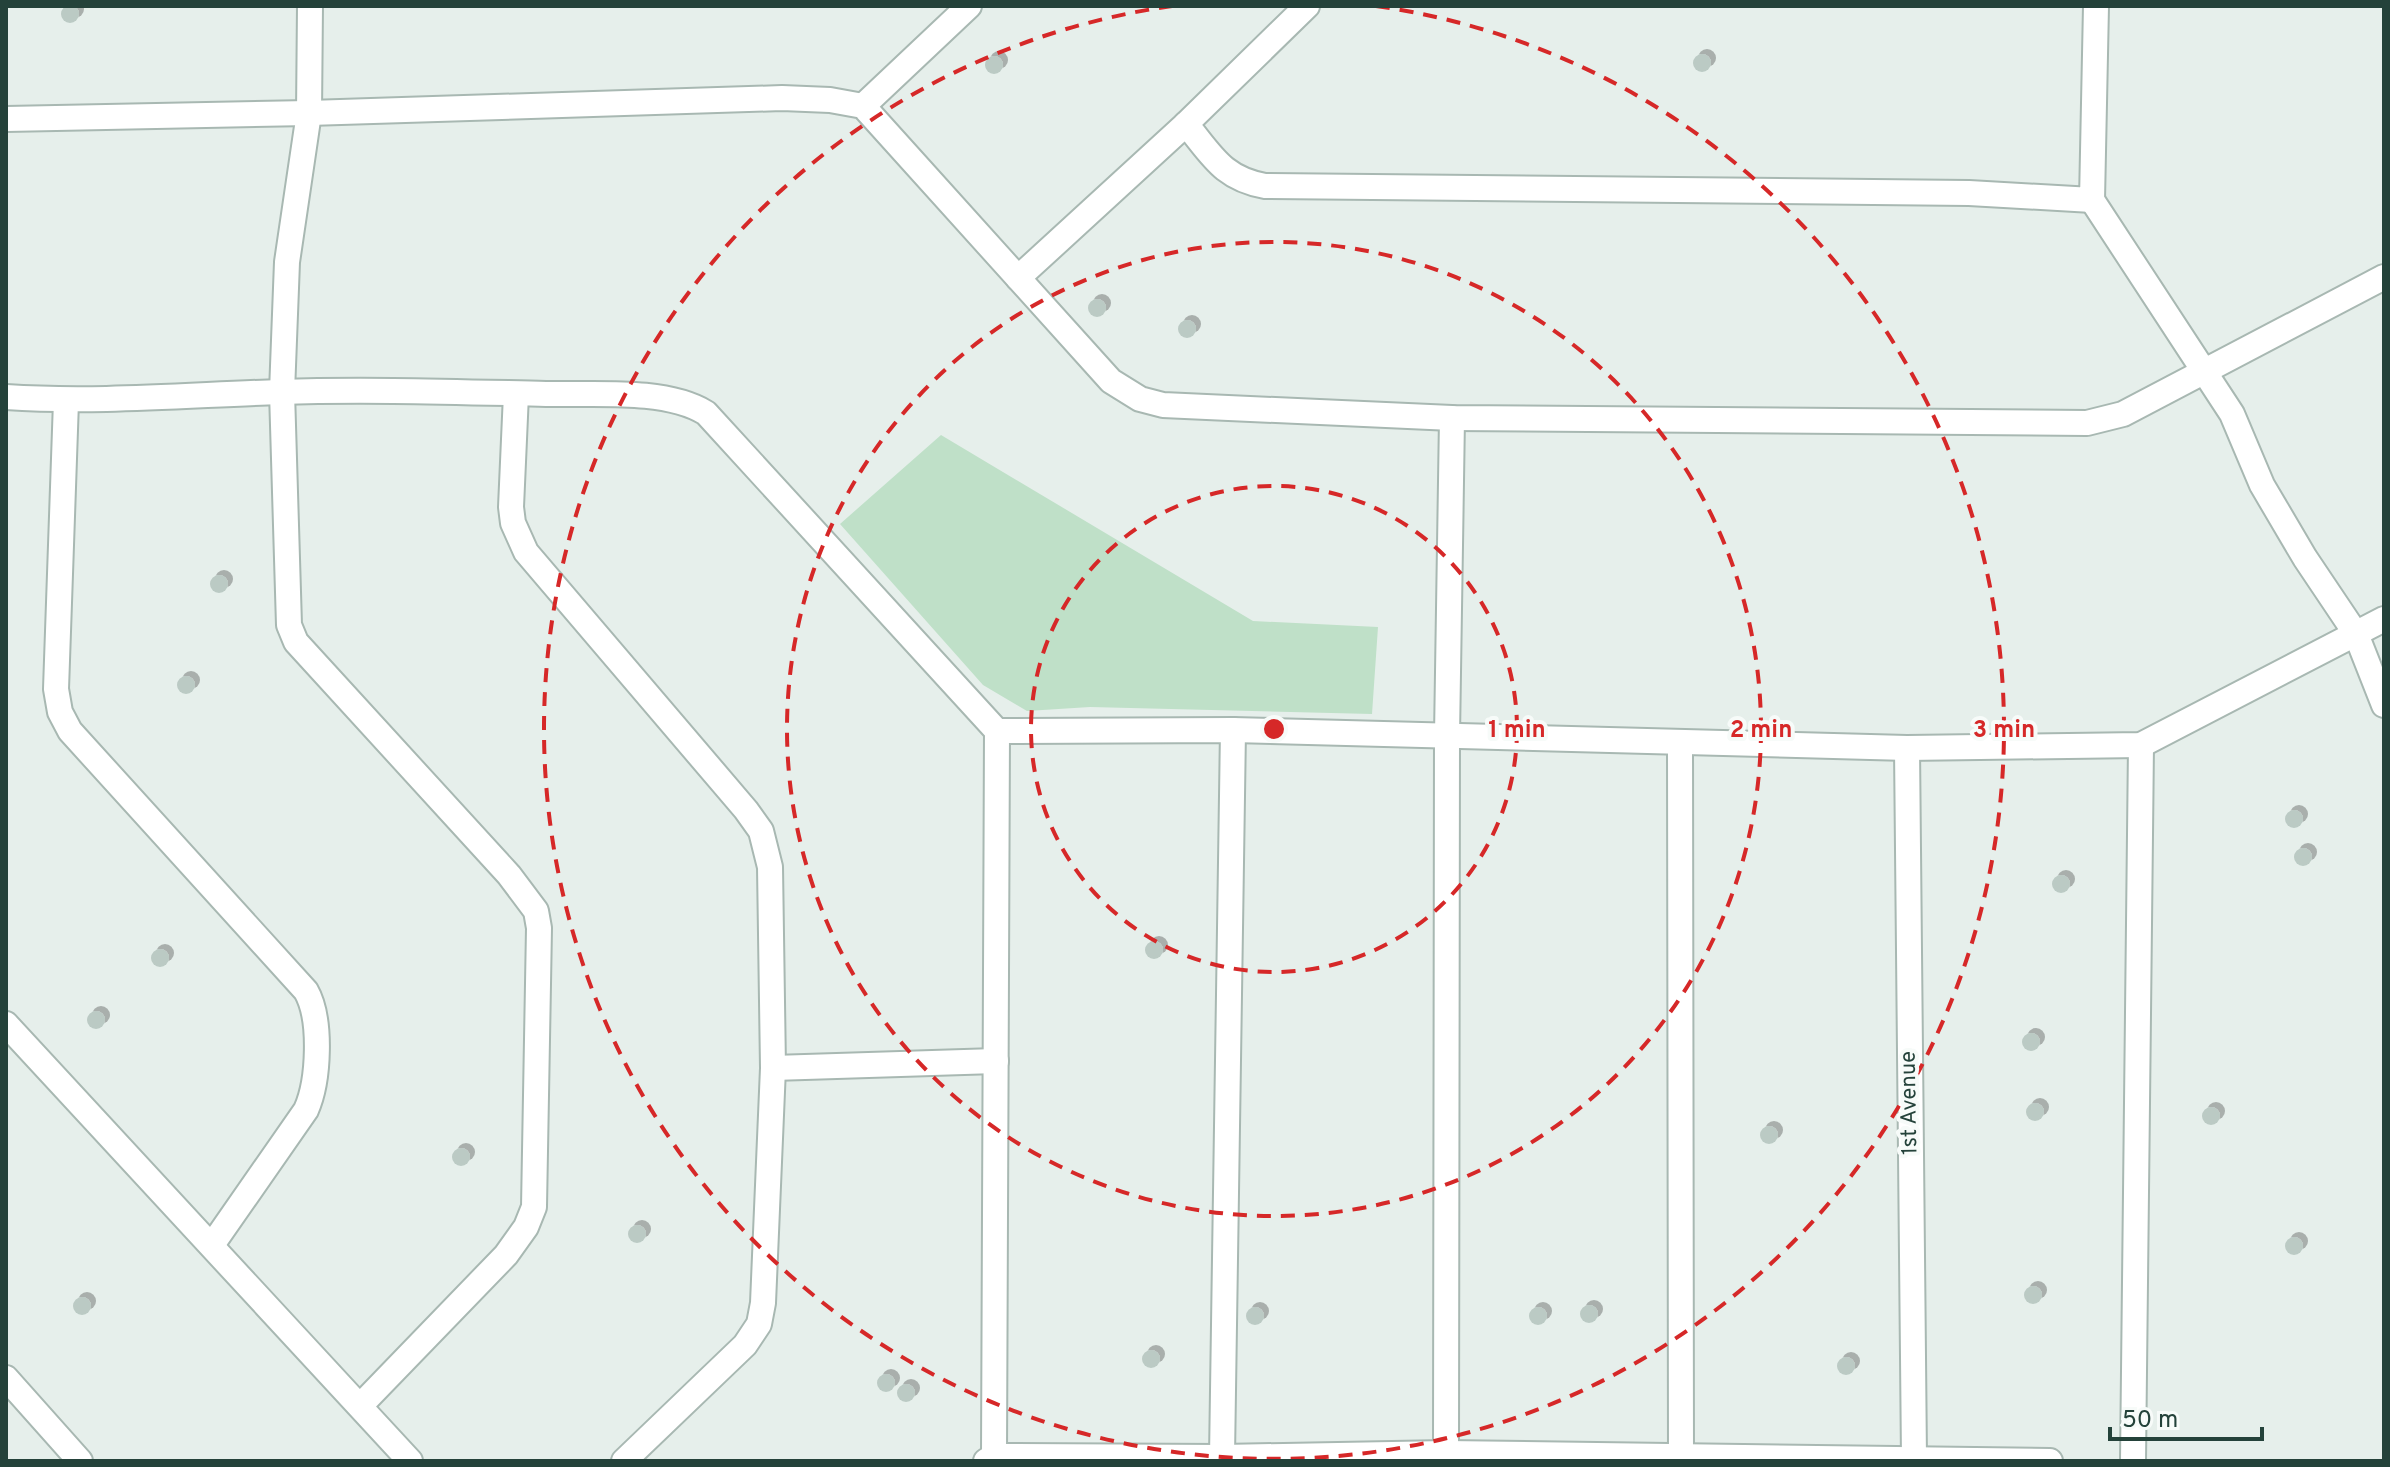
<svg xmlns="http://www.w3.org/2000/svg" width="2390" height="1467" font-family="Overpass,sans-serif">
  <defs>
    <filter id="shadow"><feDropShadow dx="5" dy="-5" stdDeviation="0" flood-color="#0004"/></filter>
  </defs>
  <rect width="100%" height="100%" fill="#e6efeb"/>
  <polygon fill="#bfe0c8" points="941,435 1253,621 1378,627 1372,714 1090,707 1027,711 983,685 840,524"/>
  <g fill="#bbcac4" filter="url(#shadow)">
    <circle cx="70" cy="14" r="9"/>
    <circle cx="1702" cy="63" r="9"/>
    <circle cx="994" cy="65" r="9"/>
    <circle cx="1097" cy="308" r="9"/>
    <circle cx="1187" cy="329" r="9"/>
    <circle cx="219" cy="584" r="9"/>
    <circle cx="186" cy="685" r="9"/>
    <circle cx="2294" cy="819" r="9"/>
    <circle cx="2303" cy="857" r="9"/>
    <circle cx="2061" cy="884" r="9"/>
    <circle cx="1154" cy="950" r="9"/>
    <circle cx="160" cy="958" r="9"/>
    <circle cx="96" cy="1020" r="9"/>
    <circle cx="2031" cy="1042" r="9"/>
    <circle cx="2035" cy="1112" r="9"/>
    <circle cx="2211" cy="1116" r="9"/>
    <circle cx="1769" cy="1135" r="9"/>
    <circle cx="461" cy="1157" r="9"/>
    <circle cx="637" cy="1234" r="9"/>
    <circle cx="2294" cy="1246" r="9"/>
    <circle cx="2033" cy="1295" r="9"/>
    <circle cx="82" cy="1306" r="9"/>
    <circle cx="1589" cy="1314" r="9"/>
    <circle cx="1255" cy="1316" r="9"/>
    <circle cx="1538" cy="1316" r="9"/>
    <circle cx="1151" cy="1359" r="9"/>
    <circle cx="1846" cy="1366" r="9"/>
    <circle cx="886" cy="1383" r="9"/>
    <circle cx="906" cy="1393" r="9"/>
  </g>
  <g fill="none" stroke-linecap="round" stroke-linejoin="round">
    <g stroke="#a8b8b2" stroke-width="28">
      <g id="minor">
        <polyline points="310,6 309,113 287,262 282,392 289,625 296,642 509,875 536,911 539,928 534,1207 526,1227 506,1255 360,1406"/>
        <polyline points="863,106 969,6"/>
        <polyline points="6,119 309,113 782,98 830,100 863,106 1111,381 1140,399 1163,405 1452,418 2087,423 2123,414 2384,277"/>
        <path d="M1186 124C1212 155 1222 178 1265 186L1969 193 2092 200 2096 6"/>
        <polyline points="2092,200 2232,414 2262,485 2305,558 2356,634 2384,705"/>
        <polyline points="1018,278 1186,124 1307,6"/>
        <polyline points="516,394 511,507 513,523 526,552 746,810 761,831 770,867 773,1068 763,1303 759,1324 745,1345 624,1461"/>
        <path d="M6 397C97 403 188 395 279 392 367 389 457 392 546 394 593 395 666 388 706 413L997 731 994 1456"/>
        <path d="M66 401 56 689 60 712 70 731 306 991C322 1019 319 1081 306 1110L212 1245"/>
        <polyline points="997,731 1233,730 1907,748 2141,745 2384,619"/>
        <polyline points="1680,742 1681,1455"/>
        <polyline points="1907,748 1914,1458"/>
        <polyline points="6,1024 410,1461"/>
        <polyline points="773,1068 996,1061"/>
        <polyline points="6,1378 80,1461"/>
        <polyline points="1446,1453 1447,736 1452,418"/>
        <polyline points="1222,1457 1233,730"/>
        <polyline points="986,1461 994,1456 1222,1457 1446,1453 2050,1461"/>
        <polyline points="2133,1461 2141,745"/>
      </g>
    </g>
    <use href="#minor" stroke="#fff" stroke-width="24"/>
  </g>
  <g fill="none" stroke="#d62828" stroke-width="4" stroke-dasharray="14 10">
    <circle cx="1274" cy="729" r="243"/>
    <circle cx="1274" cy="729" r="487"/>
    <path d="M1376 6A730 730 0 1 1 1172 6"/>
  </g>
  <g text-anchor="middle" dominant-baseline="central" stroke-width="8" stroke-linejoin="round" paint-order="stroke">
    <g font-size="22" fill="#24423a" stroke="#f7fbf9">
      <text transform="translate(1910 1103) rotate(-91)">1st Avenue</text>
    </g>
  </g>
  <circle cx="1274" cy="729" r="12" fill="#d62828" stroke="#f7fbf9" stroke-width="4"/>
  <g font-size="24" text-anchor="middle" font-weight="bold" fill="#d62828" stroke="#f7fbf9" stroke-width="8" stroke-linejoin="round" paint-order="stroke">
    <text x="1517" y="737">1 min</text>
    <text x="1761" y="737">2 min</text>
    <text x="2004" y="737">3 min</text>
  </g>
  <rect width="2390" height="1467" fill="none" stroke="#24423a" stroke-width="16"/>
  <path d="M2110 1427v12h152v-12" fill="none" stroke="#24423a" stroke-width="4"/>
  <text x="2122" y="1427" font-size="24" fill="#24423a" stroke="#f7fbf9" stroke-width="6" paint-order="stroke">50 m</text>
</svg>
